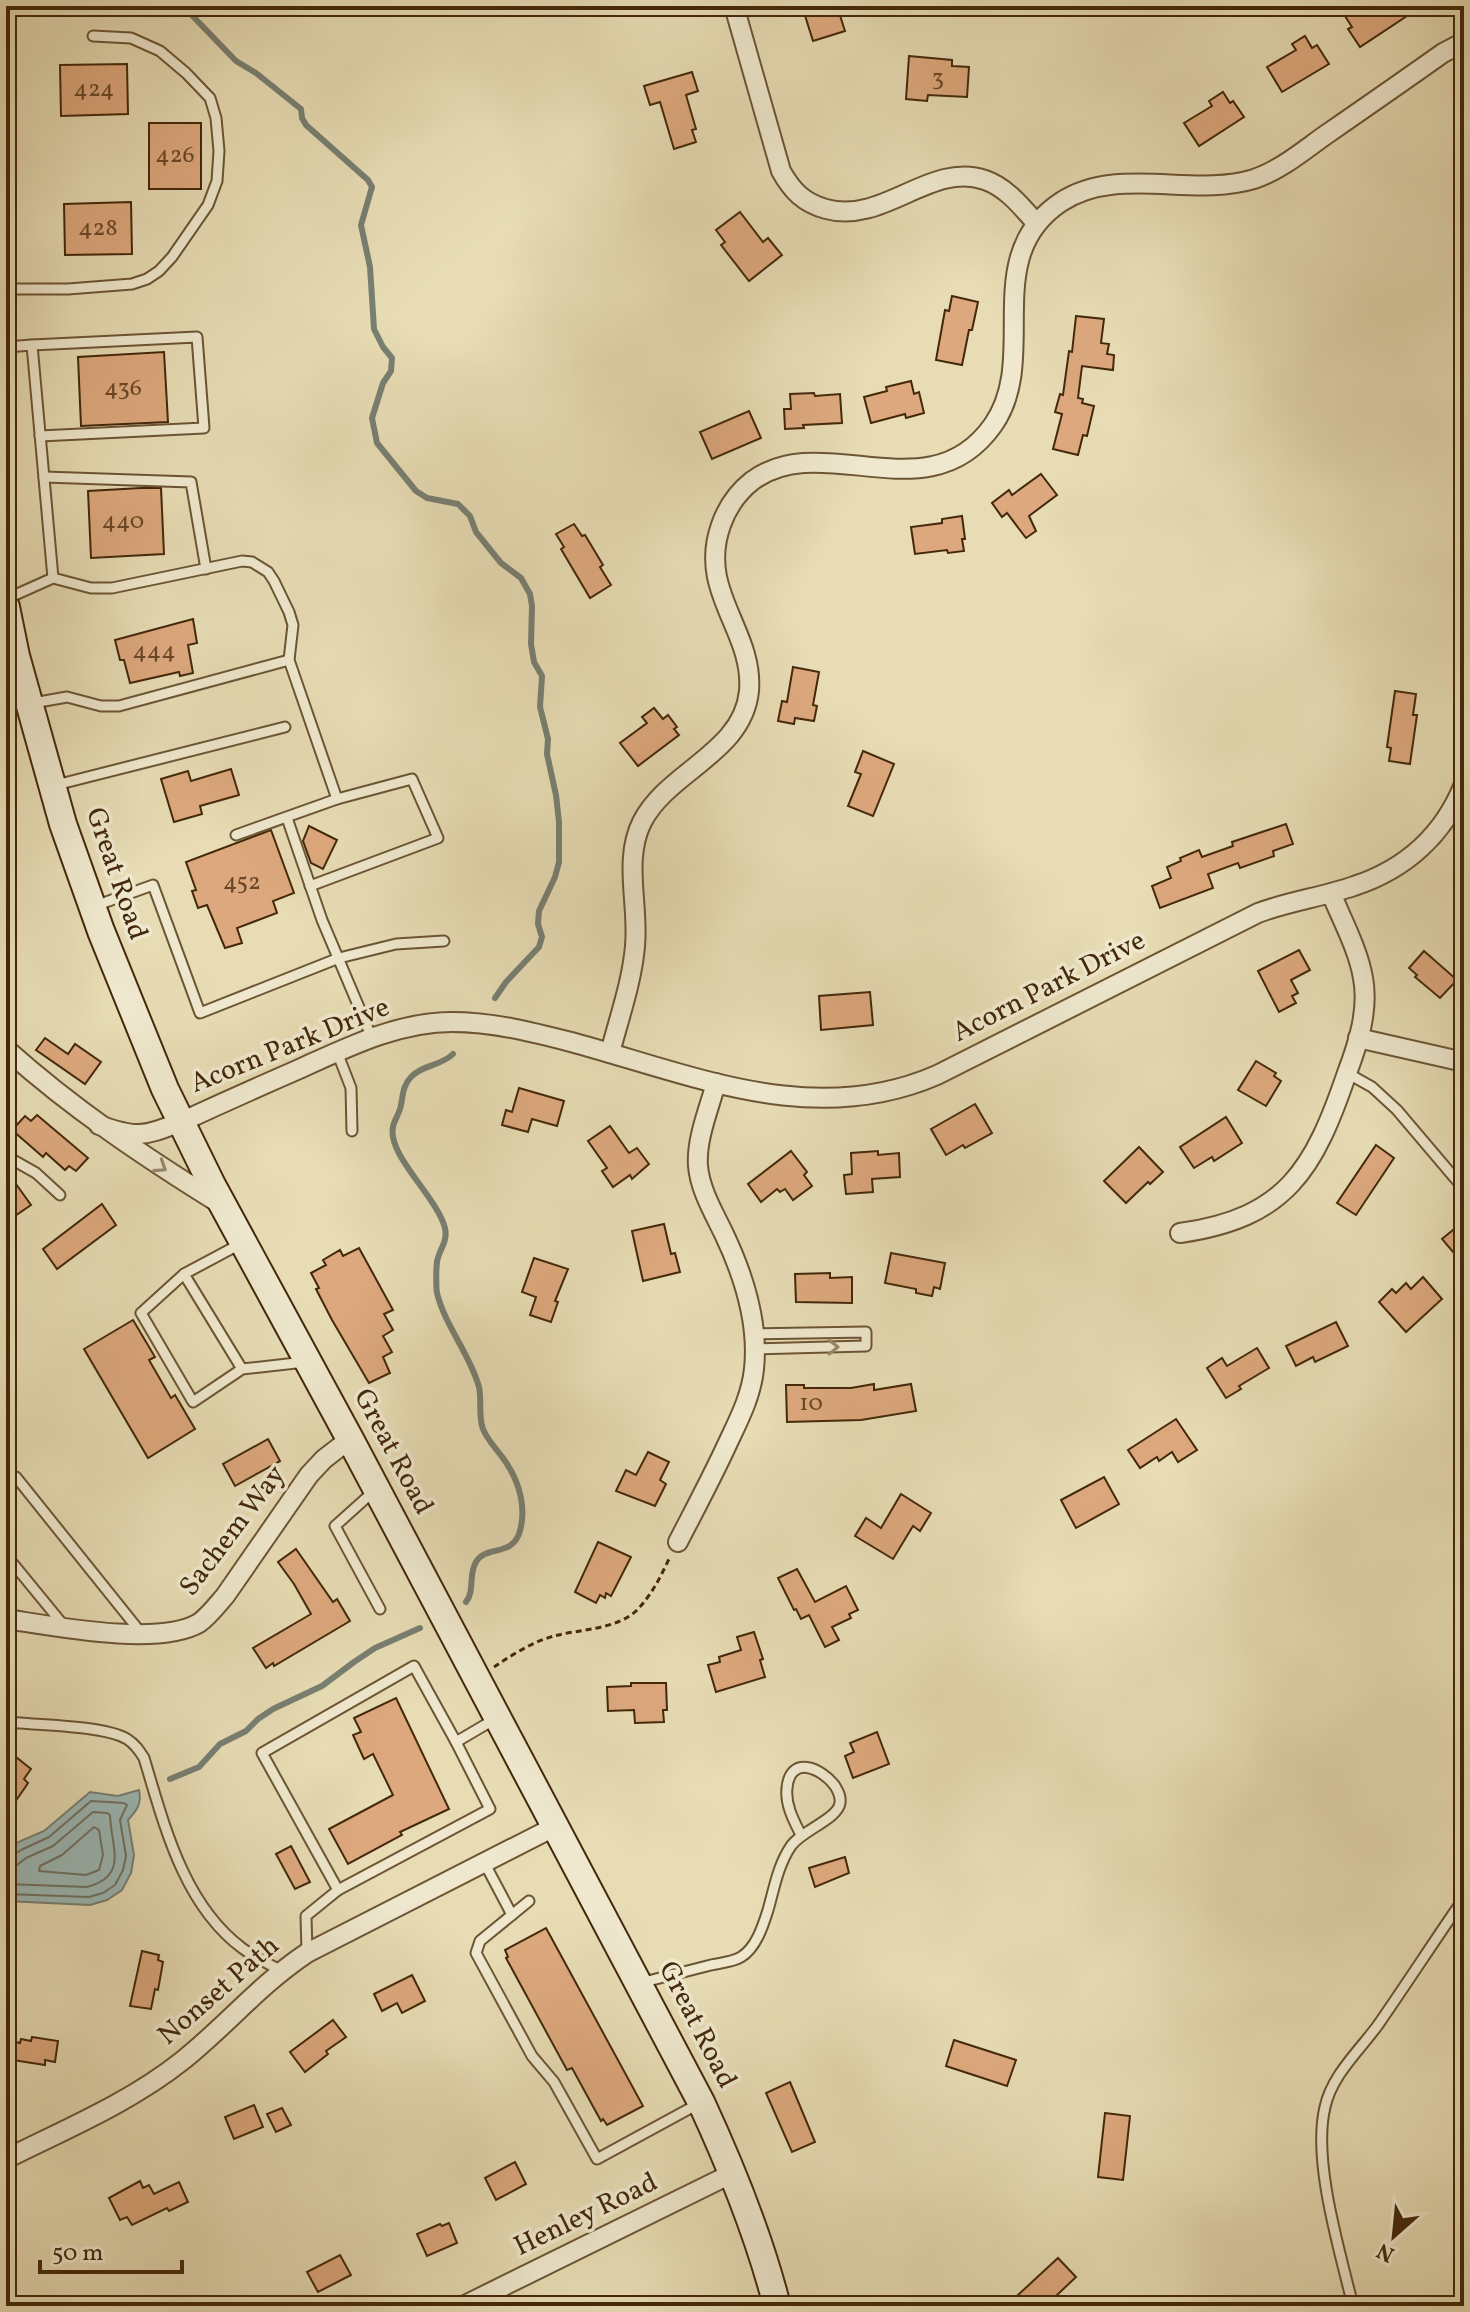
<svg xmlns="http://www.w3.org/2000/svg" width="1470" height="2312" font-family="Vollkorn,serif">
  <rect width="100%" height="100%" fill="#e7dcb4"/>
  <filter id="stains"><feTurbulence type="fractalNoise" baseFrequency=".0025" numOctaves="4"/><feColorMatrix values="0 0 0 0 .2 0 0 0 0 .09 0 0 0 0 .02 0 0 0 .5 -.17"/></filter>
  <radialGradient id="worn" r=".72"><stop offset=".6" stop-color="#630" stop-opacity="0"/><stop offset="1" stop-color="#630" stop-opacity=".3"/></radialGradient>
  <path fill="#9bb9b8" stroke="#787f72" stroke-width="2" d="M139 1790C142 1804 137 1810 128 1820L134 1855 131 1873 122 1890 107 1900 90 1905 6 1901V1852L16 1843 44 1831 90 1792 118 1796Z"/>
  <g fill="none" stroke-linecap="round" stroke-linejoin="round">
    <g stroke="#6f7061" stroke-width="2">
      <polygon points="94,1827 99,1830 103,1855 99,1870 86,1875 39,1871 40,1866 62,1855"/>
      <polyline points="6,1857 12,1856 21,1850 49,1837 91,1801 124,1803 127,1805 120,1820 126,1856 123,1870 115,1885 103,1893 89,1897 6,1894"/>
      <path d="M6 1867 17 1865 26 1858 53 1846 93 1812 107 1813 110 1815C111 1847 129 1876 87 1887L6 1884"/>
    </g>
    <g stroke="#787f72" stroke-width="6">
      <polyline points="183,6 236,61 256,73 301,109 302,118 306,125 368,180 372,187 361,225 370,267 374,329 383,347 392,358 391,371 383,383 372,418 377,443 416,491 427,498 458,504 470,516 476,532 501,563 521,578 530,594 532,606 531,644 534,662 542,676 540,707 548,739 547,754 556,795 559,822 559,862 555,877 539,911 538,924 542,937 539,947 506,982 495,998"/>
      <path d="M453 1054C441 1066 422 1065 411 1077 403 1085 403 1095 401 1105 400 1113 394 1120 393 1127 387 1155 437 1197 445 1228 448 1243 439 1249 437 1262 436 1268 436 1288 437 1293 445 1326 470 1354 479 1387 482 1401 478 1416 483 1429 488 1442 500 1452 507 1464 520 1484 527 1510 519 1534 510 1557 486 1545 476 1562 468 1575 475 1591 466 1602"/>
      <polyline points="170,1779 199,1767 220,1744 246,1731 258,1719 273,1709 322,1686 354,1662 375,1648 420,1628"/>
    </g>
  </g>
  <g fill="#dda87d" stroke="#43280a" stroke-width="2">
    <polygon points="802,6 837,6 845,31 813,41"/>
    <polygon points="1359,6 1422,6 1360,47 1348,29 1352,27 1345,16"/>
    <polygon points="1305,36 1312,48 1317,45 1329,64 1282,92 1267,67 1296,50 1292,44"/>
    <polygon points="909,56 952,60 952,66 969,67 967,97 928,95 927,101 906,99"/>
    <polygon points="127,64 128,114 61,116 60,65"/>
    <polygon points="692,72 698,91 686,95 696,129 692,130 696,142 674,149 660,102 650,105 644,86"/>
    <polygon points="1223,92 1230,103 1233,101 1244,117 1199,146 1184,123 1212,106 1209,101"/>
    <rect x="149" y="123" width="52" height="66"/>
    <polygon points="131,202 132,254 65,255 64,204"/>
    <polygon points="740,212 763,242 768,238 782,255 749,281 721,245 725,242 716,230"/>
    <polygon points="952,296 978,302 972,330 969,330 962,365 936,360 945,310 949,311"/>
    <polygon points="1076,316 1104,319 1101,343 1109,344 1107,354 1114,355 1113,370 1082,366 1078,398 1083,399 1082,403 1094,406 1087,436 1083,435 1078,455 1053,449 1062,414 1055,412 1060,394 1063,395 1069,351 1072,352"/>
    <polygon points="164,352 168,422 81,426 78,357"/>
    <polygon points="911,381 914,394 919,392 924,413 906,418 905,414 871,423 864,397 887,391 886,387"/>
    <polygon points="814,393 815,396 840,394 842,423 803,425 804,428 785,429 784,409 791,409 790,394"/>
    <polygon points="749,411 761,438 712,459 700,432"/>
    <polygon points="1041,474 1057,495 1029,516 1036,531 1026,538 1007,513 1002,517 992,503 1009,490 1012,495"/>
    <polygon points="141,488 161,488 164,554 91,558 88,491"/>
    <polygon points="962,516 965,539 962,539 964,551 948,553 947,550 915,554 911,527 942,523 942,519"/>
    <polygon points="574,524 582,536 585,535 603,565 600,567 611,585 590,598 561,549 564,547 556,534"/>
    <polygon points="193,619 197,643 188,645 193,673 180,676 179,672 130,683 124,660 120,660 115,640"/>
    <polygon points="793,667 819,672 813,705 817,706 814,721 795,718 794,724 778,721 782,701 787,702"/>
    <polygon points="1395,691 1416,694 1413,715 1417,715 1410,764 1389,761 1391,748 1387,747"/>
    <polygon points="654,708 663,719 668,715 677,727 674,729 679,735 638,766 620,743 647,723 642,717"/>
    <polygon points="863,751 894,764 873,816 848,806 861,774 855,772"/>
    <polygon points="231,769 239,795 200,806 202,814 174,822 161,779 188,771 191,781"/>
    <polygon points="1286,824 1293,844 1273,851 1274,856 1240,868 1238,863 1208,874 1213,888 1160,908 1152,886 1171,878 1167,867 1181,861 1180,858 1199,850 1202,857 1233,846 1232,842"/>
    <polygon points="309,826 337,840 323,869 311,863 303,841"/>
    <polygon points="271,830 294,893 273,901 277,913 237,928 242,943 225,948 207,905 198,908 192,891 196,890 186,862"/>
    <polygon points="1299,950 1310,970 1291,980 1298,993 1292,996 1296,1003 1279,1012 1258,971"/>
    <polygon points="1424,951 1457,980 1440,998 1415,977 1417,975 1409,968"/>
    <polygon points="870,992 873,1025 821,1030 819,996"/>
    <polygon points="45,1038 68,1054 75,1044 101,1062 85,1084 36,1050"/>
    <polygon points="1256,1061 1276,1073 1274,1076 1281,1081 1266,1106 1238,1090"/>
    <polygon points="519,1088 564,1101 557,1126 532,1119 528,1132 502,1125 506,1110 512,1112"/>
    <polygon points="975,1104 992,1133 965,1148 963,1145 946,1155 931,1129"/>
    <polygon points="37,1115 88,1158 76,1171 69,1166 65,1170 46,1153 43,1157 12,1130 25,1116 31,1121"/>
    <polygon points="1226,1117 1242,1143 1214,1161 1212,1157 1194,1168 1180,1147"/>
    <polygon points="610,1126 629,1153 637,1148 649,1164 632,1179 630,1175 613,1187 602,1171 607,1168 588,1141"/>
    <polygon points="1376,1145 1394,1158 1356,1215 1337,1203"/>
    <polygon points="1139,1147 1163,1172 1150,1184 1148,1182 1126,1203 1104,1181"/>
    <polygon points="791,1151 807,1172 804,1175 812,1186 793,1200 785,1189 780,1192 777,1189 761,1202 748,1184"/>
    <polygon points="878,1151 878,1155 899,1153 900,1177 872,1179 873,1192 846,1194 844,1175 852,1174 851,1153"/>
    <polygon points="16,1184 31,1205 6,1222 6,1191"/>
    <polygon points="102,1204 116,1225 57,1269 43,1249"/>
    <polygon points="1464,1221 1464,1265 1442,1239"/>
    <polygon points="664,1224 671,1254 675,1253 680,1272 643,1281 632,1231"/>
    <polygon points="359,1248 393,1310 384,1314 393,1330 383,1336 392,1352 383,1357 390,1373 369,1383 332,1320 316,1289 319,1288 311,1273 326,1265 323,1260 340,1250 343,1256"/>
    <polygon points="891,1253 945,1263 940,1289 934,1287 932,1296 916,1293 916,1289 885,1283"/>
    <polygon points="534,1258 568,1269 555,1301 558,1302 551,1322 530,1315 536,1297 522,1292"/>
    <polygon points="830,1273 830,1278 852,1277 852,1303 796,1302 795,1274"/>
    <polygon points="1423,1277 1442,1299 1406,1332 1379,1302 1392,1289 1396,1293 1406,1283 1411,1289"/>
    <polygon points="133,1320 155,1357 149,1360 171,1398 175,1395 195,1429 148,1458 84,1349"/>
    <polygon points="1336,1322 1348,1346 1315,1362 1313,1357 1296,1366 1286,1346"/>
    <polygon points="1257,1348 1269,1368 1239,1386 1241,1389 1226,1398 1207,1368 1222,1358 1227,1366"/>
    <polygon points="874,1384 874,1390 911,1384 916,1411 861,1420 787,1422 786,1385 804,1385 804,1388 851,1388"/>
    <polygon points="1176,1419 1197,1450 1178,1462 1172,1452 1159,1461 1157,1457 1140,1468 1128,1450"/>
    <polygon points="268,1439 280,1461 235,1486 223,1464"/>
    <polygon points="648,1452 669,1462 660,1480 666,1484 655,1506 616,1491 626,1470 636,1475"/>
    <polygon points="1104,1477 1119,1504 1076,1528 1061,1500"/>
    <polygon points="901,1494 931,1513 920,1531 913,1526 893,1559 855,1536 866,1518 881,1528"/>
    <polygon points="598,1542 631,1557 611,1596 606,1593 605,1598 600,1595 596,1603 575,1592"/>
    <polygon points="296,1549 333,1602 337,1599 350,1621 274,1666 273,1663 266,1668 253,1648 311,1614 294,1584 278,1562"/>
    <polygon points="797,1569 815,1602 846,1586 858,1610 849,1614 851,1618 832,1627 839,1640 825,1647 809,1615 801,1619 796,1609 794,1610 778,1578"/>
    <polygon points="754,1632 763,1659 760,1660 765,1677 716,1692 708,1665 720,1662 719,1657 741,1650 737,1637"/>
    <polygon points="631,1683 666,1683 667,1710 663,1710 664,1722 635,1723 634,1710 608,1711 607,1687 631,1686"/>
    <polygon points="396,1698 449,1809 400,1832 402,1835 348,1864 329,1829 393,1795 373,1754 364,1759 353,1735 361,1732 354,1718"/>
    <polygon points="877,1732 889,1764 853,1778 845,1756 854,1752 850,1743"/>
    <polygon points="6,1749 31,1769 24,1779 28,1783 15,1802 6,1794"/>
    <polygon points="291,1846 310,1882 295,1889 276,1854"/>
    <polygon points="845,1857 849,1873 815,1887 809,1868"/>
    <polygon points="546,1928 643,2106 607,2125 603,2119 601,2121 572,2068 567,2070 506,1958 508,1957 505,1950"/>
    <polygon points="142,1951 159,1955 158,1960 163,1962 158,1990 155,1989 151,2009 130,2006"/>
    <polygon points="412,1975 425,2001 402,2013 397,2003 382,2011 374,1994"/>
    <polygon points="333,2020 346,2037 326,2051 328,2054 305,2072 290,2052"/>
    <polygon points="32,2037 58,2041 55,2062 45,2060 45,2065 6,2059 6,2040 20,2043 21,2039 31,2041"/>
    <polygon points="954,2040 1016,2060 1007,2086 946,2066"/>
    <polygon points="790,2082 815,2142 792,2152 766,2093"/>
    <polygon points="254,2105 263,2127 234,2139 225,2117"/>
    <polygon points="282,2108 291,2125 276,2132 267,2114"/>
    <polygon points="1105,2113 1130,2116 1123,2180 1098,2177"/>
    <polygon points="515,2162 526,2184 496,2200 485,2178"/>
    <polygon points="140,2181 143,2188 149,2185 154,2194 179,2182 188,2202 169,2211 167,2208 132,2225 127,2217 120,2220 109,2198"/>
    <polygon points="449,2223 457,2243 427,2256 417,2234 440,2224 442,2226"/>
    <polygon points="340,2255 351,2275 318,2292 307,2272"/>
    <polygon points="1058,2258 1076,2277 1057,2295 1066,2306 1006,2306"/>
  </g>
  <g fill="none" stroke-linecap="round" stroke-linejoin="round">
    <g stroke="#6c5534" stroke-width="13">
      <g id="service">
        <polyline points="6,289 68,289 132,284 147,279 159,271 172,257 208,205 217,181 219,151 216,118 210,98 186,73 160,51 131,38 93,36"/>
        <polyline points="32,345 197,337 204,428 40,436"/>
        <polyline points="6,347 32,345 53,578 91,588 112,588 242,561 252,562 268,572 274,581 289,612 293,625 289,660 337,799 236,835"/>
        <polyline points="44,477 191,482 206,569"/>
        <polyline points="6,599 53,578"/>
        <polyline points="33,703 67,697 101,706 119,706 289,660"/>
        <polyline points="56,785 285,727"/>
        <polyline points="287,818 322,920 372,1038"/>
        <polyline points="310,886 438,838 412,779 337,799"/>
        <polyline points="95,906 153,885 200,1013 339,958 396,944 444,941"/>
        <polyline points="337,1052 351,1088 352,1131"/>
        <polyline points="1347,1073 1372,1087 1397,1110 1464,1189"/>
        <polyline points="6,1156 36,1173 60,1195"/>
        <polyline points="242,1243 184,1274 141,1313 193,1402 242,1369 305,1362"/>
        <polyline points="184,1274 242,1369"/>
        <polyline points="754,1334 866,1332 866,1346 755,1349"/>
        <polyline points="6,1486 16,1477 142,1634"/>
        <polyline points="374,1491 335,1526 380,1609"/>
        <polyline points="6,1555 65,1627"/>
        <path d="M6 1722C35 1725 104 1725 127 1739 135 1744 139 1750 144 1758 164 1824 183 1904 242 1948 254 1957 267 1963 280 1970"/>
        <polyline points="484,1862 512,1915"/>
        <polyline points="338,1890 490,1809 456,1742"/>
        <polyline points="529,1901 480,1941 476,1953 532,2056 554,2082 597,2159 698,2104"/>
        <polyline points="307,1953 306,1916 338,1890 262,1753 414,1666 456,1742 495,1719"/>
        <path d="M640 1983C664 1977 687 1971 711 1965 720 1963 733 1962 741 1957 756 1948 763 1926 768 1910 774 1889 778 1865 791 1846 801 1831 838 1819 840 1803 841 1796 838 1791 835 1786 821 1767 790 1755 787 1788 785 1805 794 1821 801 1835"/>
        <path d="M1353 2306C1340 2251 1312 2161 1325 2107 1332 2075 1359 2051 1378 2025 1407 1983 1435 1940 1464 1898"/>
      </g>
    </g>
    <g stroke="#6c5534" stroke-width="22">
      <g id="minor">
        <path d="M734 6 781 171C792 191 804 203 826 209 883 225 931 161 985 180 1006 187 1022 207 1036 223"/>
        <polyline points="1464,539 1464,563"/>
        <polyline points="1358,1038 1464,1062"/>
        <path d="M6 1049C73 1109 146 1158 222 1205"/>
        <path d="M610 1053C619 1018 632 982 635 946 639 905 623 860 642 822 668 771 743 753 749 691 754 630 697 592 721 525 727 508 738 492 752 481 823 428 929 516 993 425 1041 357 978 257 1061 202 1118 165 1192 198 1254 179 1281 170 1304 150 1327 134 1366 107 1405 80 1443 53L1464 42"/>
        <path d="M99 1125C138 1139 143 1136 181 1122 220 1104 258 1087 297 1070 346 1048 397 1022 452 1022 493 1022 532 1032 571 1042 693 1075 813 1129 937 1075L1258 913C1290 901 1323 897 1354 886 1406 869 1444 834 1464 784"/>
        <path d="M1180 1233C1287 1218 1314 1169 1347 1073 1358 1044 1369 1010 1363 978 1358 949 1342 920 1331 893"/>
        <path d="M678 1542C694 1511 710 1481 725 1449 737 1423 751 1398 754 1369 759 1322 744 1276 724 1234 714 1213 700 1190 698 1166 696 1139 709 1109 716 1083"/>
        <path d="M6 1619C53 1626 158 1647 199 1623 209 1616 217 1605 225 1596L309 1475 324 1459 350 1439"/>
        <path d="M6 2159C66 2129 129 2103 182 2061 226 2026 259 1985 307 1953L556 1826"/>
        <polyline points="463,2306 733,2173"/>
      </g>
    </g>
    <g stroke="#43280a" stroke-width="30">
      <path id="secondary" d="M6 607 16 656 63 824 101 931 165 1089 212 1185 350 1439 701 2102C732 2169 759 2235 777 2306"/>
    </g>
    <path stroke="#43280a" stroke-width="3" stroke-dasharray="6 4" stroke-linecap="butt" d="M494 1667C512 1655 532 1642 554 1636 580 1629 615 1630 636 1611 651 1596 660 1578 669 1559"/>
    <use href="#service" stroke="#efe8ce" stroke-width="9"/>
    <use href="#minor" stroke="#efe8ce" stroke-width="18"/>
    <use href="#secondary" stroke="#efe8ce" stroke-width="26"/>
  </g>
  <defs><path id="oneway-chevron" d="M-2-3.5L2.5 0L-2 3.5" fill="none" stroke-width="1.6" stroke-linecap="round" stroke-linejoin="round" transform="scale(2)"/></defs>
  <g stroke="#99886c">
    <use href="#oneway-chevron" transform="translate(161 1167) rotate(33)"/>
    <use href="#oneway-chevron" transform="translate(833 1347) rotate(-1)"/>
  </g>
  <g text-anchor="middle" dominant-baseline="central" stroke-width="7" stroke-linejoin="round" paint-order="stroke">
    <g font-size="24" fill="#6a4827">
      <text x="938" y="79">3</text>
      <text x="94" y="90">424</text>
      <text x="175" y="156">426</text>
      <text x="98" y="229">428</text>
      <text x="123" y="389">436</text>
      <text x="123" y="522">440</text>
      <text x="154" y="652">444</text>
      <text x="242" y="883">452</text>
      <text x="811" y="1404">10</text>
    </g>
    <g font-size="28" fill="#43280a" stroke="#efe8ce">
      <text transform="translate(116 874) rotate(71)">Great Road</text>
      <text transform="translate(1049 987) rotate(-27)">Acorn Park Drive</text>
      <text transform="translate(290 1046) rotate(-22)">Acorn Park Drive</text>
      <text transform="translate(393 1452) rotate(62)">Great Road</text>
      <text transform="translate(233 1531) rotate(-53)">Sachem Way</text>
      <text transform="translate(219 1991) rotate(-41)">Nonset Path</text>
      <text transform="translate(697 2025) rotate(63)">Great Road</text>
      <text transform="translate(586 2215) rotate(-26)">Henley Road</text>
    </g>
  </g>
  <rect width="1470" height="2312" fill="none" stroke="#e7dcb4" stroke-width="32"/>
  <rect x="8" y="8" width="1454" height="2296" fill="none" stroke="#43280a" stroke-width="4"/>
  <rect x="16" y="16" width="1438" height="2280" fill="none" stroke="#43280a" stroke-width="2"/>
  <g transform="translate(1394 2236) rotate(207)" stroke="#efe8ce" stroke-width="6" paint-order="stroke">
  <path d="M0-6L14 30L0 20L-14 30Z" fill="#43280a"/>
  <text y="-12" font-size="22" font-weight="bold" text-anchor="middle" fill="#43280a">N</text>
  </g>
  <path d="M40 2260v12h142v-12" fill="none" stroke="#43280a" stroke-width="4"/>
  <text x="52" y="2260" font-size="24" fill="#43280a" stroke="#efe8ce" stroke-width="6" paint-order="stroke">50 m</text>
  <rect width="100%" height="100%" filter="url(#stains)"/>
  <rect width="100%" height="100%" fill="url(#worn)"/>
</svg>
